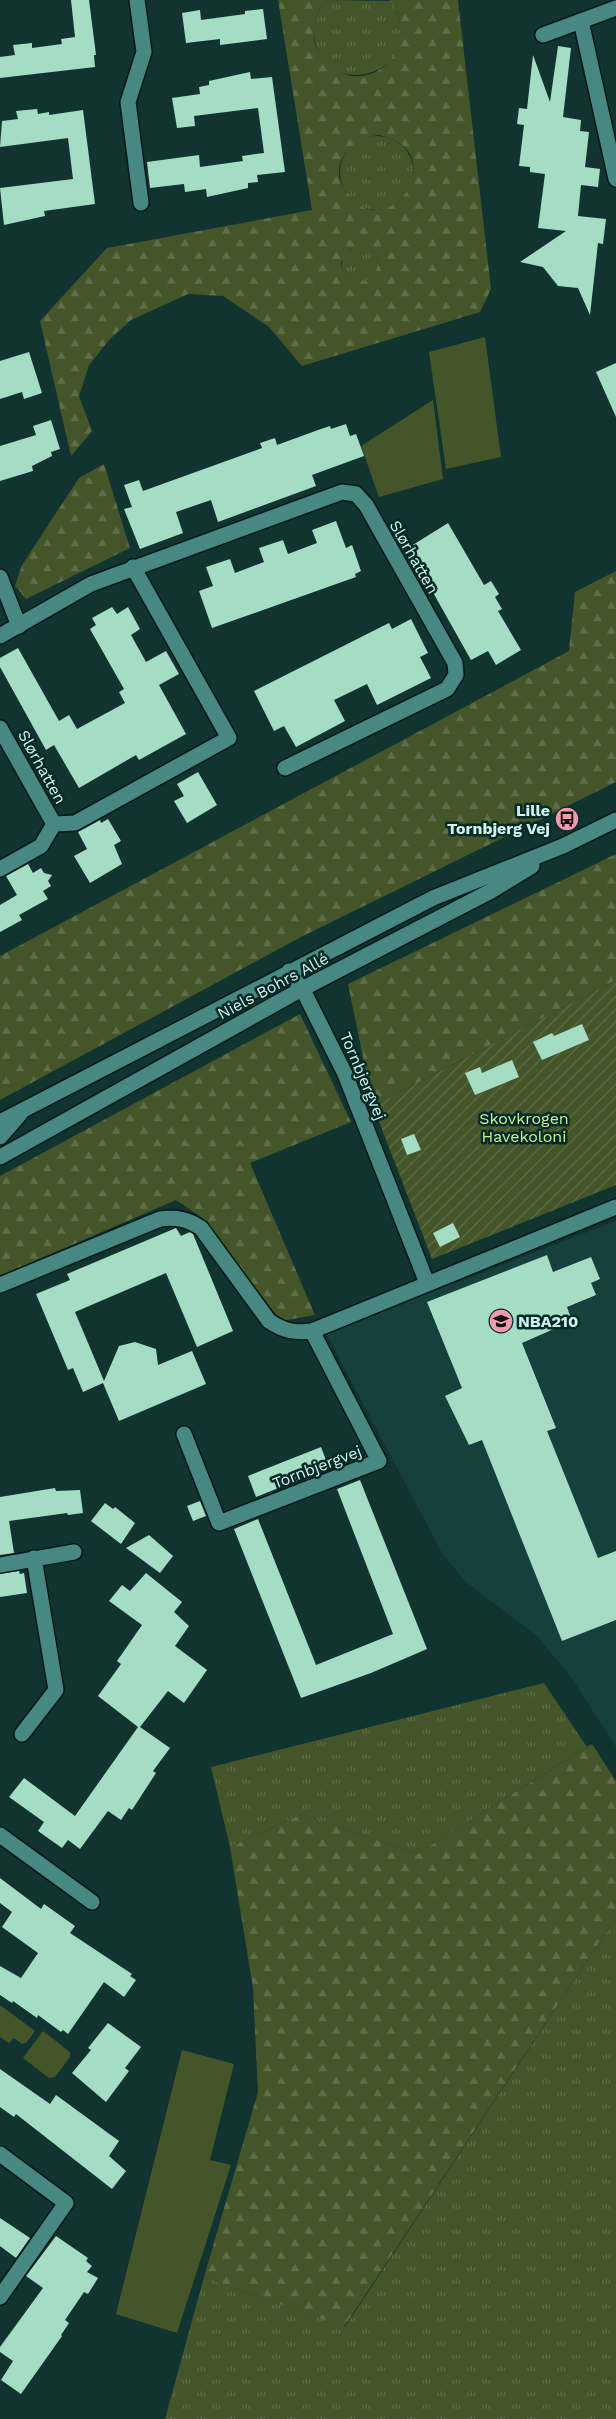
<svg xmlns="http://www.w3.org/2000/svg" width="616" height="2419" font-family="'Work Sans',sans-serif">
  <defs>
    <pattern id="grass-tufts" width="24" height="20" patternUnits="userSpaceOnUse" patternTransform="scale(1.25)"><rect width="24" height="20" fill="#445529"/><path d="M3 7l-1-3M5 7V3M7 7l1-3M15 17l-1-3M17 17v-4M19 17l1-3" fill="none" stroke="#5e6e48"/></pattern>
    <pattern id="forest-firs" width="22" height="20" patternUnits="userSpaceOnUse" patternTransform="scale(1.25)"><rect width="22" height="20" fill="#445529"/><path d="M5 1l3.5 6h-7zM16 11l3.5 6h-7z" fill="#5e6e48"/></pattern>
    <pattern id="garden-furrows" width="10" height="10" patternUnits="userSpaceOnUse" patternTransform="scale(1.25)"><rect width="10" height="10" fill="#445529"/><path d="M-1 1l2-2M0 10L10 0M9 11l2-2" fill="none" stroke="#5e6e48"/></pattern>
  </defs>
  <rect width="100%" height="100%" fill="#113431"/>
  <polygon fill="#16403c" points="616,1221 616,1747 569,1674 536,1635 466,1582 442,1553 326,1333"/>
  <g fill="url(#grass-tufts)">
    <path d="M327 0 390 1C439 71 321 108 314 35 313 22 318 8 327 0Z"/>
    <circle cx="377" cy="173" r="37"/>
    <circle cx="360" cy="264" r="18"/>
    <polygon points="544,1683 587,1747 417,1854 302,1814 230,1847 211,1767"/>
    <polygon points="616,1917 616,2419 165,2419 204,2277 345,2327"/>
  </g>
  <g fill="url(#forest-firs)" fill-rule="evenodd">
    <path d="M278 0H327C316 10 313 25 314 39 315 48 320 56 327 62 365 103 428 47 389 0H458L491 289 480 312 302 366 269 327 223 296 188 294 131 320 110 339 89 365 79 396 92 431 71 456 40 321 107 248 312 210ZM379 135C457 152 386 251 345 191 327 164 352 138 379 135ZM361 246 372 250 378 261C377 287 345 289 341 263L349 249Z"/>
    <polygon points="104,464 130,548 26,599 15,586 22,565 79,478"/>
    <polygon points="616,571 616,782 301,937 0,1100 0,956 569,651 575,592"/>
    <polygon points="616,854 616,980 373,1106 348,984"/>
    <polygon points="300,1014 351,1122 250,1163 315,1315 281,1321 200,1216 176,1200 0,1276 0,1176"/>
    <polygon points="592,1744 616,1781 616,1917 344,2327 204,2277 258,2092 253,1988 230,1847 302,1814 417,1854"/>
  </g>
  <g fill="#445529">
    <polygon points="485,337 501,457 446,469 429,352"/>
    <polygon points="433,400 443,479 379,497 361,446"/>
    <polygon points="0,2005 35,2031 26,2043 22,2044 14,2038 9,2043 0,2037"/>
    <polygon points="43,2031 70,2052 70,2057 55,2077 49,2078 23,2058"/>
    <polygon points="182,2050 234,2064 210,2160 231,2165 177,2333 116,2314"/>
  </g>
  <polygon fill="url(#garden-furrows)" points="616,980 616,1185 432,1259 373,1106"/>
  <g fill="#a4ddc4">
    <polygon points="71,0 89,0 96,55 94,55 95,67 0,78 0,57 15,55 13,45 32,43 32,48 62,44 61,39 75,37"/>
    <polygon points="263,9 267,39 220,45 220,39 186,43 182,13 200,10 201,20 245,14 245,11"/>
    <polygon points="558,46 571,48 563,117 581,120 580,131 589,132 585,167 600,169 598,187 581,185 578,216 606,219 603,244 598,243 590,315 578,288 558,286 543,267 520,262 566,231 538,228 545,174 530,172 530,167 519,166 524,125 517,124 519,108 527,109 533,55 550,102"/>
    <polygon points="250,72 251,79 272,77 285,172 257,175 258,182 248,183 248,188 207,197 206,189 185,192 184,184 150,188 147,162 199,155 200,167 243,161 242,156 264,153 258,108 194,116 195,126 177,128 172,98 200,94 199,87 209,85 209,81"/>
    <polygon points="37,109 38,114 49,112 49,115 83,110 95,204 44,211 45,216 4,225 0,188 73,179 68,138 0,147 2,121 18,119 16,111"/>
    <polygon points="29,352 42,393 24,399 22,392 0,399 0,361"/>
    <polygon points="616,363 616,417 596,372"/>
    <polygon points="51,420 60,449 51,452 52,456 32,466 33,471 0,481 0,446 36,435 33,426"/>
    <polygon points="346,424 350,436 356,434 364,456 312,475 316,486 218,522 211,500 176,512 183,533 140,549 124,509 132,507 124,485 139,480 143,491 262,448 260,443 275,438 277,445 318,430 330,426 331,429"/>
    <polygon points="336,521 346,548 352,545 361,571 355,574 356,577 212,628 199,591 213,586 206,567 230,559 235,573 264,562 259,548 283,540 288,554 317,543 312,530"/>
    <polygon points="448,523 484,585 491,581 499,594 495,597 502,609 498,611 521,650 496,665 488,651 471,660 408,548"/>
    <polygon points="112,607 117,614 128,607 140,629 131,635 146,662 166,651 179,674 159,685 186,734 139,760 136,755 79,788 54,745 46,750 0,667 0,658 18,648 59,721 69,715 77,729 125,703 119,692 124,689 90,629 96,625 92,618"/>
    <polygon points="411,619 428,653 420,657 431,678 377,705 367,684 334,700 345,721 296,747 284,726 274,731 254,691 389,623 392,629"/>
    <polygon points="198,772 217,805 187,823 174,801 184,796 177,784"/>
    <polygon points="108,819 121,841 114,845 122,864 90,883 74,856 87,849 78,832 100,820 101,823"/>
    <polygon points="28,864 33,873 41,868 44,873 52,875 48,881 51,886 43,891 48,899 19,915 22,920 0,932 0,905 17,895 6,876"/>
    <polygon points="582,1024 589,1040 542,1060 533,1042 552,1033 554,1036"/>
    <polygon points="512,1060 519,1077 475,1095 465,1073 480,1067 482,1073"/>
    <polygon points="414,1134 421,1150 407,1155 401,1139"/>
    <polygon points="453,1223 460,1237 440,1247 433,1233"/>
    <polygon points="176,1228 181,1236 190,1232 193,1234 233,1331 197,1347 166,1273 75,1312 104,1381 119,1346 135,1342 156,1349 158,1365 192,1351 206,1384 119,1421 103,1383 83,1392 73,1368 68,1370 36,1294 70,1280 67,1274"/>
    <polygon points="547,1255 553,1272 591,1257 600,1279 591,1283 596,1295 567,1307 572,1321 522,1343 556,1428 547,1431 598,1558 616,1551 616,1620 562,1641 482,1440 469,1445 445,1396 462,1388 427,1302"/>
    <polygon points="321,1447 329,1468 256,1497 248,1476"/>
    <polygon points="360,1480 427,1649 371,1673 301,1698 234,1529 258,1519 316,1665 393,1634 337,1489"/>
    <polygon points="55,1488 56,1491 80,1490 83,1513 68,1515 67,1513 9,1521 14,1553 0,1555 0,1497"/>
    <polygon points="200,1501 206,1516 193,1521 187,1506"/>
    <polygon points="105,1503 113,1509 115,1507 135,1523 121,1544 91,1521"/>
    <polygon points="149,1535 173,1556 160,1573 126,1548"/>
    <polygon points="19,1571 20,1574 24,1573 27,1593 0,1597 0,1574"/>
    <polygon points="146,1573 182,1602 174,1612 189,1626 175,1646 207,1670 184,1703 168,1691 140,1727 170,1748 153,1771 156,1773 132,1810 129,1808 121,1820 108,1811 80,1849 68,1840 62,1848 38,1831 44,1822 9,1797 24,1778 75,1816 138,1727 98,1696 121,1664 117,1661 142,1625 109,1601 122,1585 130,1591"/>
    <polygon points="0,1878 41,1909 44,1904 75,1926 70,1933 132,1974 130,1976 136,1980 124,1997 104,1982 68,2034 63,2030 61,2032 38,2015 37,2018 13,2001 12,2003 0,1995 0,1966 21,1978 38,1953 2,1927 12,1912 0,1903"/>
    <polygon points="108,2023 141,2047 125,2068 129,2071 106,2102 72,2073 91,2050 88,2048"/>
    <polygon points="0,2069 50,2104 56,2095 119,2141 109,2156 126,2171 112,2189 16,2114 14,2117 0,2107"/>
    <polygon points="0,2218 30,2238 16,2258 0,2246"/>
    <polygon points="56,2236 88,2258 86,2261 92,2266 87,2272 98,2278 88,2294 84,2292 65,2320 69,2323 61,2335 62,2336 21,2394 1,2380 13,2361 0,2352 0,2347 43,2288 26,2276"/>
  </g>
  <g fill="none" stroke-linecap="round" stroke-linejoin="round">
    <g stroke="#051a18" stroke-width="18">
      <g id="street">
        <polyline points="137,0 144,52 128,102 141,203"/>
        <polyline points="581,21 616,179"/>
        <polyline points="543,35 616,8"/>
        <polyline points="0,577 19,626"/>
        <polyline points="0,636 91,584 342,492 356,494 366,505 455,663 456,675 447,689 285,768"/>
        <polyline points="0,728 54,824 75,823 229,738 133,567"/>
        <polyline points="0,869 41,846 54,824"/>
        <polyline points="289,971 306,996 345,1074 427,1283"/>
        <path d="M0 1285 160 1219C177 1217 187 1219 201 1228L269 1321C284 1331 294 1333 312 1331L616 1207"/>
        <polyline points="184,1434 219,1523 379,1461 312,1331"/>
        <polyline points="0,1565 74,1552"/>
        <polyline points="22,1734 56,1690 34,1558"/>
        <polyline points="0,1835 92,1902"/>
        <polyline points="0,2154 66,2203 0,2297"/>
      </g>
    </g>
    <g stroke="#051a18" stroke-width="18">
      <g id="secondary">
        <polyline points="0,1122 433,898 563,846 616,820"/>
        <polyline points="0,1137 20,1114"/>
        <polyline points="0,1157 302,989 491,891 532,866"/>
      </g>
    </g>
    <use href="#street" stroke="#478982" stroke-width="15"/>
    <use href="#secondary" stroke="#478982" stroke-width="15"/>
  </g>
  <defs>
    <g id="bus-disc" transform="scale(1.25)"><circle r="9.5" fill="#f29aad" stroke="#052a27"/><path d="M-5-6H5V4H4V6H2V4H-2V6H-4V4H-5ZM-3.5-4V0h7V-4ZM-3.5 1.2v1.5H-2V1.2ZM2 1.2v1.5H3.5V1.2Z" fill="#111"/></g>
    <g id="school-disc" transform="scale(1.25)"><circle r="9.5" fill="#f29aad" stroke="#052a27"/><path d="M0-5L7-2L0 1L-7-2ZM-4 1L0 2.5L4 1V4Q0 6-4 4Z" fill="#111"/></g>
  </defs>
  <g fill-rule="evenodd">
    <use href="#bus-disc" x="567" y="819"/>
    <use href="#school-disc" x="501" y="1321"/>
  </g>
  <g text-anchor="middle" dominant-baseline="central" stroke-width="5" stroke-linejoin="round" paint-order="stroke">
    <g font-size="16" fill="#d2f2ee" stroke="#052a27">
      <text transform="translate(414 557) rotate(60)">Slørhatten</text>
      <text transform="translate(42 767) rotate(61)">Slørhatten</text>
      <text transform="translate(273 986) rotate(-28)">Niels Bohrs Allé</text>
      <text transform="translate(363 1076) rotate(67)">Tornbjergvej</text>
      <text transform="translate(317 1467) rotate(-21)">Tornbjergvej</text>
    </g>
    <g font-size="16" font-weight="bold" fill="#d2f2ee" stroke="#052a27" text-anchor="end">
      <text x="550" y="810">Lille<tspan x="550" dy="18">Tornbjerg Vej</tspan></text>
      <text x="518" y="1321" text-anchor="start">NBA210</text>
    </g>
    <g font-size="16" fill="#ccf095" stroke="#052a27">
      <text x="524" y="1118">Skovkrogen<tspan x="524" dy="18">Havekoloni</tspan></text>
    </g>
  </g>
</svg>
